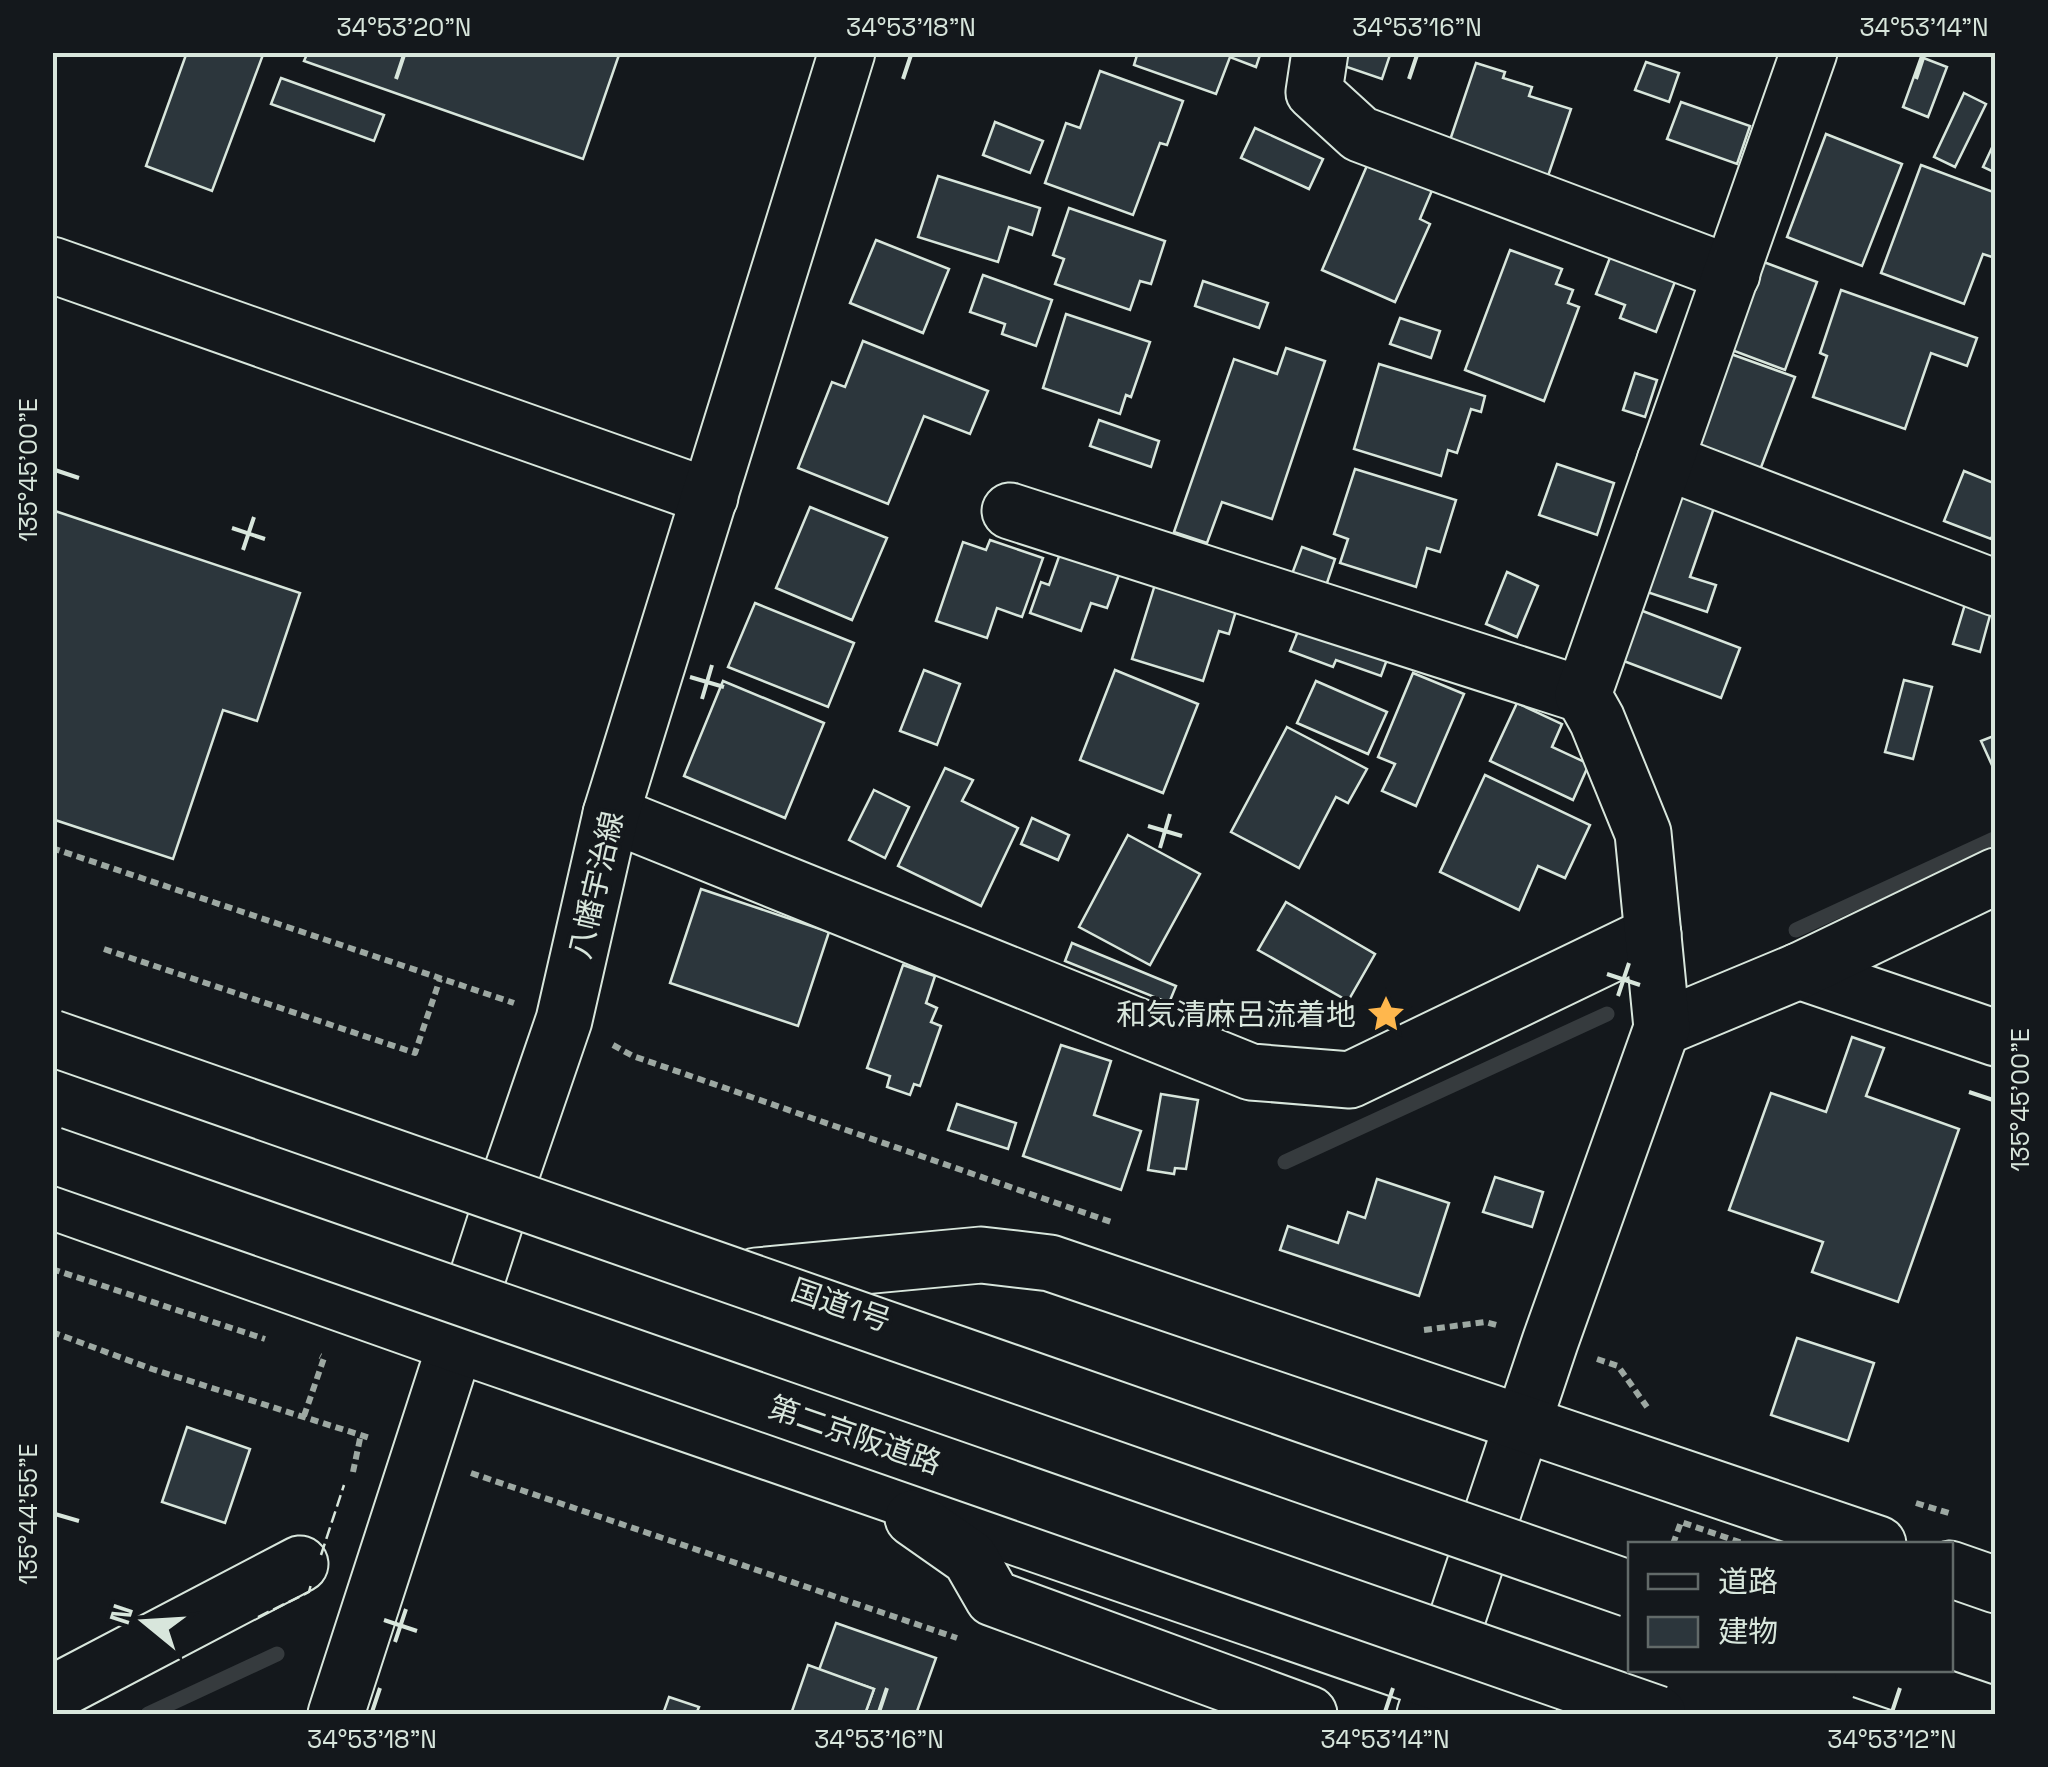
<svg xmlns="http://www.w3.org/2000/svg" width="2048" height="1767" font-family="'Space Grotesk','Noto Sans JP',sans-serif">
  <rect width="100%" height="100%" fill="#14181c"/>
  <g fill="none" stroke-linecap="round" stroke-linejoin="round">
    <g stroke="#363b3e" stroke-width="15">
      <polyline points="1796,930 1996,838"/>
      <polyline points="1285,1162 1607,1014"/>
      <polyline points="148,1714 277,1654"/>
    </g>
  </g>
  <g fill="#2c363c" stroke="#d8e6dc" stroke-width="2.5">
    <polygon points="187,52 264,52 212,191 146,166"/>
    <polygon points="308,52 620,52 583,159 304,61"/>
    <polygon points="1138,52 1261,52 1256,67 1230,57 1216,94 1134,65"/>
    <polygon points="1345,52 1391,52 1382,79 1341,65"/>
    <polygon points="1921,57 1947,67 1928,117 1903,107"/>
    <polygon points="1646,62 1679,73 1669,102 1635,90"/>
    <polygon points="1476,63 1505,72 1503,78 1532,87 1529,96 1571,109 1548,176 1449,143"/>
    <polygon points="1100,71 1183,101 1167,145 1160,143 1133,215 1045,183 1066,123 1080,128"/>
    <polygon points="281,78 384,115 374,141 271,104"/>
    <polygon points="1964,93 1986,104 1955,167 1934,157"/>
    <polygon points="1681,102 1750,126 1737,164 1667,139"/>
    <polygon points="995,122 1043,141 1030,173 983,155"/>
    <polygon points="1255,128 1323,159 1309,189 1241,158"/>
    <polygon points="1826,134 1902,164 1862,266 1787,237"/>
    <polygon points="1996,139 1996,173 1983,167"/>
    <polygon points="1372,154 1436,181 1420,219 1430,224 1395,302 1322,270"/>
    <polygon points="1921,165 1996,193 1996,248 1992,257 1983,254 1964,304 1881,273"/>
    <polygon points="938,176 1040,208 1032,235 1009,227 998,262 918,237"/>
    <polygon points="1069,208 1165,241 1151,284 1140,281 1130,310 1055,284 1064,259 1053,255"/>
    <polygon points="876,240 949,269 923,333 850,303"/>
    <polygon points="1510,250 1562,269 1556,284 1573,290 1568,303 1579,307 1544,401 1465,370"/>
    <polygon points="1611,255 1676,279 1656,332 1620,318 1625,305 1596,294"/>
    <polygon points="1761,261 1817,282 1785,370 1729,349"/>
    <polygon points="983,275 1052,300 1036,346 1002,334 1005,324 970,312"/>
    <polygon points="1203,281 1268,303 1259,328 1195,306"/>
    <polygon points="1841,290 1977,338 1967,366 1931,353 1905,429 1813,397 1827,356 1820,353"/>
    <polygon points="1066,314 1150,342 1131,397 1126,395 1120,414 1043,388"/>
    <polygon points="1400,318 1440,331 1431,358 1390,344"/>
    <polygon points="863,341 988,391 970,434 924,416 888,504 798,468 832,382 845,387"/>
    <polygon points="1286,348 1325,361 1272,519 1222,502 1207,543 1174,532 1234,359 1277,374"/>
    <polygon points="1728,353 1795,377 1757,478 1681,450"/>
    <polygon points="1379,364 1485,396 1481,412 1471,409 1457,453 1448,450 1441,476 1354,449"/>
    <polygon points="1635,373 1657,380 1645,417 1623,410"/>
    <polygon points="1099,420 1159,441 1151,467 1090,446"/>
    <polygon points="1557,464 1614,483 1597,535 1539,515"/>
    <polygon points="1355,469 1456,500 1440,552 1427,548 1416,587 1340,563 1348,539 1334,534"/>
    <polygon points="1964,471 1996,484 1996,527 1991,539 1944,521"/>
    <polygon points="1678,493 1715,505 1690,577 1716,585 1707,612 1644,591"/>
    <polygon points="810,507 887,538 852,620 776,588"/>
    <polygon points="52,510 300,593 257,721 223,710 173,859 52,819"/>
    <polygon points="990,540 1043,558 1022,617 997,608 987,638 936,621 963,542 986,550"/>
    <polygon points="1302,547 1335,559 1326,586 1292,574"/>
    <polygon points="1062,548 1121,569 1107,608 1091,603 1081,631 1030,613 1041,582 1049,585"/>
    <polygon points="1507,572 1538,586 1517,637 1486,624"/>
    <polygon points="1157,578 1238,604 1229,634 1219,631 1203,681 1132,659"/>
    <polygon points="1966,601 1992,608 1980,652 1953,644"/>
    <polygon points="755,603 854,643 828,707 728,667"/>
    <polygon points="1640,610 1740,648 1721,698 1621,660"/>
    <polygon points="1302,621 1389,654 1381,676 1336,660 1333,667 1290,651"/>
    <polygon points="924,670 960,684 937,745 900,731"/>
    <polygon points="1115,670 1198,704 1163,793 1080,760"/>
    <polygon points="1413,673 1464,694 1416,806 1382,791 1395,764 1378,757"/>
    <polygon points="1904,680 1932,687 1913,759 1885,752"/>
    <polygon points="723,681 824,723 785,818 684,776"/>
    <polygon points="1316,681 1387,712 1368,754 1297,723"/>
    <polygon points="1517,703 1562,724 1552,747 1589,764 1573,800 1490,761"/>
    <polygon points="1287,727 1367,769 1348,803 1336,797 1299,868 1231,832"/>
    <polygon points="1996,735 1996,774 1981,741"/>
    <polygon points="945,768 973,780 962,801 1018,828 981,906 898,866"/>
    <polygon points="1485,775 1590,825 1565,878 1538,866 1519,910 1440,872"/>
    <polygon points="874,790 909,807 885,858 849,840"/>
    <polygon points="1032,818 1069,835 1058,860 1021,844"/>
    <polygon points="1128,835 1200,874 1150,965 1079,927"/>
    <polygon points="701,889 829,932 798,1026 670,983"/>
    <polygon points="1286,902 1375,954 1348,1001 1258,950"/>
    <polygon points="1072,943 1176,986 1169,1003 1065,961"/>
    <polygon points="903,965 935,976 926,1003 937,1008 931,1022 941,1026 920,1086 914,1084 910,1095 887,1087 890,1076 867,1068"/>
    <polygon points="1852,1037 1884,1048 1866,1096 1959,1129 1898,1302 1812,1272 1823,1242 1729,1210 1771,1093 1826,1112"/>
    <polygon points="1061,1045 1111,1061 1094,1115 1141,1131 1121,1190 1023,1156"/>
    <polygon points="1161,1094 1198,1100 1186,1169 1175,1168 1174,1174 1148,1170"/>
    <polygon points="957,1104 1016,1123 1008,1149 948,1130"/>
    <polygon points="1495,1177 1543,1192 1532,1227 1483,1212"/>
    <polygon points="1377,1179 1449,1203 1419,1296 1280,1250 1288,1226 1338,1243 1348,1212 1365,1218"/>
    <polygon points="1797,1338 1874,1363 1848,1441 1771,1415"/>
    <polygon points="187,1427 250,1449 225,1523 162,1502"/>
    <polygon points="836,1623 936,1658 916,1714 865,1714 874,1689 819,1670"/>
    <polygon points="808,1665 874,1689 865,1714 791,1714"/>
    <polygon points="669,1697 699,1707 696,1714 663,1714"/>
  </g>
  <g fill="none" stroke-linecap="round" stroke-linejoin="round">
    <g stroke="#d8e6dc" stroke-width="59">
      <g id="minor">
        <polyline points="1320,52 1314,92 1360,134 1732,274"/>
        <polyline points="52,265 710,497"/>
        <polyline points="1665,461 1996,588"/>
        <polyline points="1010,511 1583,695"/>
        <polyline points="611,814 1251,1072 1350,1080 1653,934"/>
        <polyline points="1799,971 1996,1038"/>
        <polyline points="1662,1028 1799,971 1996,876"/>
        <polyline points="52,1694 300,1564"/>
        <polyline points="1425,1714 1550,1342 1662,1028 1643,833 1597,720 1583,695 1809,52"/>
      </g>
    </g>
    <g stroke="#d8e6dc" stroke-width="59">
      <polyline id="major" points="336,1714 505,1192 564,1020 611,814 847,52"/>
    </g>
    <g stroke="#d8e6dc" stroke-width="59">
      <g id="highway">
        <polyline points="52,1201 456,1344 1529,1714"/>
        <polyline points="756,1276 981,1255 1050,1263 1878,1544"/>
        <polyline points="913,1518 970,1558 993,1598 1309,1714"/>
        <polyline points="1950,1569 1996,1585"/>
      </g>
    </g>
    <g stroke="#9da8a2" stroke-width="6" stroke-dasharray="8 5" stroke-linecap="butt">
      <polyline points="52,848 514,1003"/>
      <polyline points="104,949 415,1053 440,979"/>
      <polyline points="613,1045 633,1056 1114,1223"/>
      <polyline points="52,1269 265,1339"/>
      <polyline points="1424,1330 1485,1322 1500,1326"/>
      <polyline points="52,1332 152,1369 370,1438"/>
      <polyline points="1597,1359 1618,1366 1647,1407"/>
      <polyline points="304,1416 324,1358 320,1356"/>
      <polyline points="353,1472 361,1434"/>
      <polyline points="471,1473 957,1638"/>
      <polyline points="1916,1503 1952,1514"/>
    </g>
    <use href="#minor" stroke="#14181c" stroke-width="55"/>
    <use href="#major" stroke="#14181c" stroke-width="55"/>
    <use href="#highway" stroke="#14181c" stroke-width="55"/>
    <g stroke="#d8e6dc" stroke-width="59" stroke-linecap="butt">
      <g id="highway-bridge">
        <polyline points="52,1038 1630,1589"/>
        <polyline points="52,1155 1658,1714"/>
        <polyline points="1862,1670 1991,1714"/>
      </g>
    </g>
    <polyline stroke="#9da8a2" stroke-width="6" stroke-dasharray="8 5" stroke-linecap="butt" points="1673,1544 1681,1522 1745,1544"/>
    <use href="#highway-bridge" stroke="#14181c" stroke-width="55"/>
    <g stroke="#d8e6dc" stroke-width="2.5" stroke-dasharray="12 5" stroke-linecap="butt">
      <polyline points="321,1555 344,1485"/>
      <polyline points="258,1617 309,1592 311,1584"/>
    </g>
  </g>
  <path fill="none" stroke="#d8e6dc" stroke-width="4" d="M396 79 404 55M903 79 911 55M1409 79 1417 55M1916 79 1924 55M55 470 79 478M232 528 265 539M243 550 254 517M690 677 724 687M702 699 712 665M1148 826 1182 836M1160 848 1170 814M1607 974 1640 985M1618 996 1629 963M1969 1092 1993 1100M55 1514 79 1521M384 1620 417 1631M395 1642 406 1609M372 1712 380 1688M879 1712 887 1688M1385 1712 1393 1688M1892 1712 1900 1688"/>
  <defs>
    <g id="sight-bare" transform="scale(3)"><path d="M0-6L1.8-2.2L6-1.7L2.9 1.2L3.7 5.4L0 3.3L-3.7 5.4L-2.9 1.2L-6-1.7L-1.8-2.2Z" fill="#ffb74d" stroke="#14181c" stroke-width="2.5" paint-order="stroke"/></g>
  </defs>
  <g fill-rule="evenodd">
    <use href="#sight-bare" x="1386" y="1014"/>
  </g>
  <g text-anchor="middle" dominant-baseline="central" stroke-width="8" stroke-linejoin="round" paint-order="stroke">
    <g font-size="30" fill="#d8e6dc" stroke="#14181c">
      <text transform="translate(596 885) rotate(-77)">八幡宇治線</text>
      <text transform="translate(841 1305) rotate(19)">国道1号</text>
      <text transform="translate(855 1435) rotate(19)">第二京阪道路</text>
    </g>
    <g font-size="30" fill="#d8e6dc" stroke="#14181c" text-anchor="end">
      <text x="1356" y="1014">和気清麻呂流着地</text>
    </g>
  </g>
  <rect width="2048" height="1767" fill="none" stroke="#14181c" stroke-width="110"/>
  <rect x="1628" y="1542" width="325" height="130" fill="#14181c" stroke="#626a69" stroke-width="2.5"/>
  <rect x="1648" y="1574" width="50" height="15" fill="#14181c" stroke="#626a69" stroke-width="2.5"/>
  <text x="1718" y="1592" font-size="30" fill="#d8e6dc">道路</text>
  <rect x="1648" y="1617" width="50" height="30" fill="#2c363c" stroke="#626a69" stroke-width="2.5"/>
  <text x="1718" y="1642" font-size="30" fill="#d8e6dc">建物</text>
  <g transform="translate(145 1622) rotate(288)" stroke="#14181c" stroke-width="8" paint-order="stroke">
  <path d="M0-8L18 38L0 25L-18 38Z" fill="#d8e6dc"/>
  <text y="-15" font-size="28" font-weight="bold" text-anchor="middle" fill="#d8e6dc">N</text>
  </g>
  <rect x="55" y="55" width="1938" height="1657" fill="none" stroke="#d8e6dc" stroke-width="4"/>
  <g font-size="25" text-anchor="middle" fill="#d8e6dc">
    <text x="404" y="36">34°53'20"N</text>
    <text x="911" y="36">34°53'18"N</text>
    <text x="1417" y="36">34°53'16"N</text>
    <text x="1924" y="36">34°53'14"N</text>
    <text transform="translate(28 470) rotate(-90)" y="9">135°45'00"E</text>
    <text transform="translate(2020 1100) rotate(-90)" y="9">135°45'00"E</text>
    <text transform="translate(28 1514) rotate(-90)" y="9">135°44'55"E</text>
    <text x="372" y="1748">34°53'18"N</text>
    <text x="879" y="1748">34°53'16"N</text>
    <text x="1385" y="1748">34°53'14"N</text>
    <text x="1892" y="1748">34°53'12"N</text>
  </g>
</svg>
